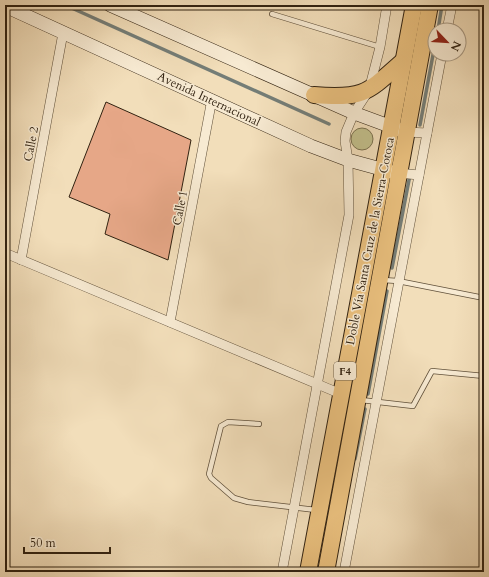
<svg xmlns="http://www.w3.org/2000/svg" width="489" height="577" font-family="Cardo,serif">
  <rect width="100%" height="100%" fill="#f2deba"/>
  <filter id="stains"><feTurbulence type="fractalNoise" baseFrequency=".005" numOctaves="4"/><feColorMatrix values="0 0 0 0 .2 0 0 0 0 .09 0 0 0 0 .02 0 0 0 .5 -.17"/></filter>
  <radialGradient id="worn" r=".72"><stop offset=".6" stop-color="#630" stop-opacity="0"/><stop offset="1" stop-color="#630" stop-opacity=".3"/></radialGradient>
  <circle fill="#c2bf8b" stroke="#7a704e" cx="362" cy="139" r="11"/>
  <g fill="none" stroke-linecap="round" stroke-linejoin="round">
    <g stroke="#747d77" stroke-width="3.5">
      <polyline points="65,5 329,124"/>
      <polyline points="438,30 442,5"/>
      <polyline points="420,125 435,44"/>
      <polyline points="392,268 410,175"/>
      <polyline points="368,394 387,291"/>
      <polyline points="355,459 365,409"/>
    </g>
  </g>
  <polygon fill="#e6a787" stroke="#312211" points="106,102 191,140 168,260 105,234 110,214 69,197"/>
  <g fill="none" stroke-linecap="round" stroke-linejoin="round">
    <g stroke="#61513b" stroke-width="6">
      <g id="service">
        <polyline points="272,14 380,47"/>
        <polyline points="383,280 398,281 484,298"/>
        <polyline points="361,400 413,406 432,371 484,376"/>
        <polyline points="259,424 228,422 221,426 209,474 211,478 234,498 248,502 316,510"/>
      </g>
    </g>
    <g stroke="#61513b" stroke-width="10">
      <g id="minor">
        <polyline points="447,30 452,5"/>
        <polyline points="406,132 427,133"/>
        <polyline points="398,173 419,175"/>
        <polyline points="5,253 341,394"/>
        <polyline points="21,260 63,33"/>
        <polyline points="170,322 212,99"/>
        <polyline points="282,572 349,215 348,160 345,141 346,132 354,113 369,90 380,47 387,5"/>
        <polyline points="344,572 442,54"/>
      </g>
    </g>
    <g stroke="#312211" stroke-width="14">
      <g id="secondary">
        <polyline points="110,5 354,113 400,130"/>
        <polyline points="5,6 311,146 348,160 392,172"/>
      </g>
    </g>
    <g stroke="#312211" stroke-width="18">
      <g id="trunk">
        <path d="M314 95C364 99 367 93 403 61"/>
        <polyline points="308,572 414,5"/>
        <polyline points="326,572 430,5"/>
      </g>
    </g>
    <use href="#service" stroke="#f7ead2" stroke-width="4.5"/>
    <use href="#minor" stroke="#f7ead2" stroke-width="9"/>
    <use href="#secondary" stroke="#f7ead2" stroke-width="13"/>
    <use href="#trunk" stroke="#e9bf7d" stroke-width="16"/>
  </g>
  <g text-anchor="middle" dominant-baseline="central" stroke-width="3" stroke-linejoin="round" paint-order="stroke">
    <rect fill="#f7ead2" stroke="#6c5e4b" stroke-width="1" x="334" y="362" width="22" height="18" rx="3"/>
    <g font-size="11" font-weight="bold" fill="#312211">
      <text x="345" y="371">F4</text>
    </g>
    <g font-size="12" fill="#312211" stroke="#f7ead2">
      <text transform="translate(209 99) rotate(25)">Avenida Internacional</text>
      <text transform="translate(31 144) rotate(-79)">Calle 2</text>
      <text transform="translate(180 208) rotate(-79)">Calle 1</text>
      <text transform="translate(370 241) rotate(-79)">Doble Vía Santa Cruz de la Sierra-Cotoca</text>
    </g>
  </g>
  <rect width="489" height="577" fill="none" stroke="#f2deba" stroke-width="20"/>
  <rect x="6" y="6" width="477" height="565" fill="none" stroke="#312211" stroke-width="2"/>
  <rect x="10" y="10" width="469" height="557" fill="none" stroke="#312211"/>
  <g transform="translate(447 42) rotate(115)"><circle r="19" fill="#f7ead2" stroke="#a89a85"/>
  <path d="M0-3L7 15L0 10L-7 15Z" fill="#8f2418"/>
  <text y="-6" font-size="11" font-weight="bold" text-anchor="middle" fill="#312211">N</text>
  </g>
  <path d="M24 547v6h86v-6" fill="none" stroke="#312211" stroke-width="2"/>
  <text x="30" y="547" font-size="12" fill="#312211" stroke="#f7ead2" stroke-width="3" paint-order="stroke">50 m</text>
  <rect width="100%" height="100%" filter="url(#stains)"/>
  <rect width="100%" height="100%" fill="url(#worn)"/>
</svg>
